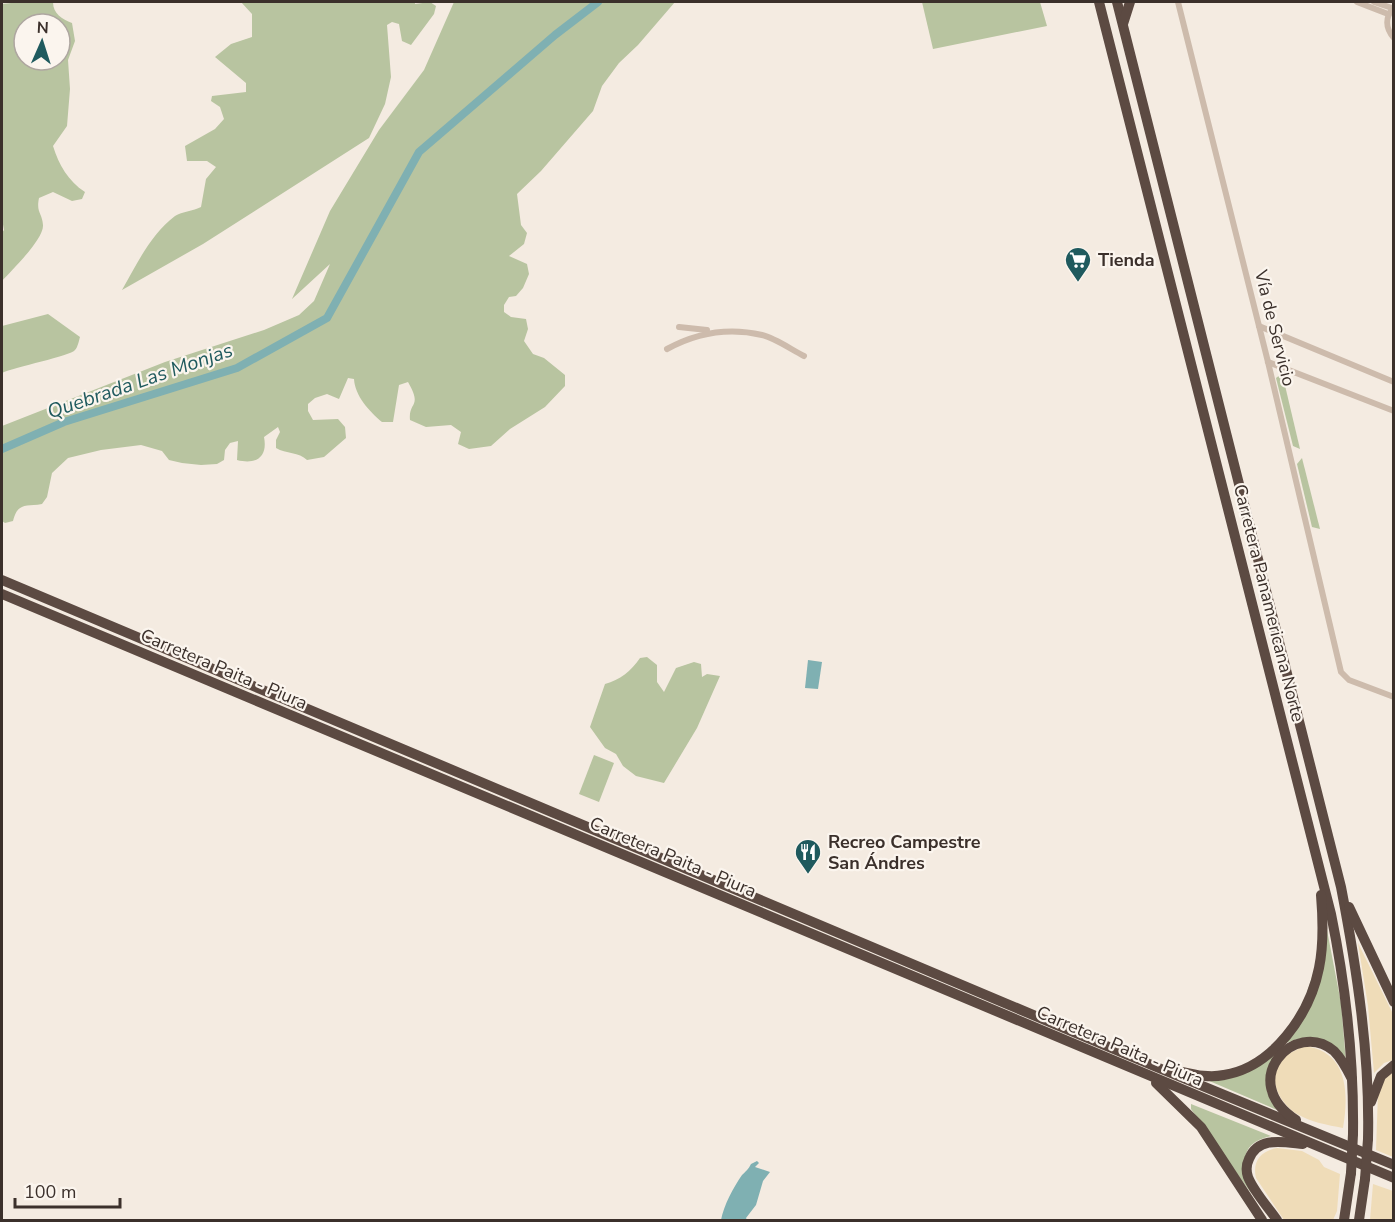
<svg xmlns="http://www.w3.org/2000/svg" width="1395" height="1222" font-family="'Nunito Sans',sans-serif">
  <rect width="100%" height="100%" fill="#f4ebe1"/>
  <g fill="#b8c4a0" fill-rule="evenodd">
    <path d="M20 2H53C53 14 62 19 72 23L75 41 68 60 70 89 67 126 53 146C59 165 68 181 85 192L82 199 72 201 53 192 39 198C36 213 42 212 43 225 44 239 11 271 2 281V233L4 230 2 219V4ZM24 24H60V60H24Z"/>
    <path d="M241 2H415V4L430 2 436 6 434 14 411 45 402 41 399 24 392 22 387 25 391 77 385 104 369 138 203 244 122 290C137 264 150 235 175 216 180 212 194 211 201 207L206 179 216 167 207 161H187L185 146 215 129 224 119 220 107 211 101 212 96 246 92V83L215 57 231 44 252 37V14Z"/>
    <path d="M454 2H675L638 45 619 63 602 86 593 111 541 171 517 194 521 225 527 233 524 244 509 256 527 264 529 274 523 288 516 296 509 297 504 305V312L511 317 526 319 528 329 524 341 533 354 544 358 565 375V386L545 407 510 429 491 446 469 449 458 444 461 432 451 425 426 427 410 420C408 401 423 408 408 382L399 385 393 422H382C369 411 355 396 354 379L348 378 339 399 327 394 315 398 308 404V411L313 420 338 419 345 427 346 438 324 457 307 460C299 452 286 454 276 448V440L280 432 278 427 264 437C268 457 256 465 237 460L238 441 230 443 225 450 224 460 217 464 201 465 182 463 169 460 162 451 141 445 101 450 68 458 52 473 47 497 42 504C25 507 18 502 13 521L5 523 2 521V426L165 362 264 330 299 315 314 301 330 264 292 299 330 211 379 130 424 70Z"/>
    <polygon points="922,2 1040,2 1047,26 933,49"/>
    <path d="M48 314 80 337C79 340 78 347 75 350 71 356 14 367 2 373V326Z"/>
    <polygon points="1280,375 1283,377 1300,449 1293,446 1276,378"/>
    <polygon points="1302,458 1320,529 1312,527 1297,464"/>
    <path d="M647 657 657 665V682L664 692 676 668 694 662 701 664 702 677 707 674 720 676 697 728 664 783 636 776 623 766 616 754 605 748 590 727 605 684C620 680 631 671 640 658Z"/>
    <polygon points="594,755 614,763 599,802 579,794"/>
    <path d="M1327 930 1341 1003 1346 1062C1323 1039 1317 1030 1284 1044L1295 1030Z"/>
    <path d="M1275 1054C1263 1076 1262 1089 1277 1110L1207 1080C1234 1081 1255 1071 1275 1054Z"/>
    <path d="M1191 1104 1271 1136C1235 1144 1245 1167 1251 1193L1191 1109Z"/>
  </g>
  <g fill="#efdcb8">
    <polygon points="1358,943 1393,1014 1393,1060 1384,1063 1374,1073 1368,1006"/>
    <path d="M1304 1046C1348 1051 1349 1093 1343 1128 1327 1125 1311 1122 1297 1114 1279 1103 1265 1076 1283 1058 1288 1053 1297 1050 1304 1046Z"/>
    <polygon points="1393,1072 1393,1157 1376,1150 1378,1093 1381,1081"/>
    <path d="M1277 1148 1302 1151 1319 1160 1324 1167 1340 1174 1337 1211 1333 1220H1284L1256 1178C1252 1161 1261 1151 1277 1148Z"/>
    <polygon points="1373,1184 1393,1191 1393,1220 1370,1220"/>
  </g>
  <g fill="#7fb0b2">
    <polygon points="808,660 822,662 818,689 805,688"/>
    <path d="M757 1161 759 1163 755 1167 770 1172 763 1181 756 1205 746 1218 747 1220H721C724 1205 733 1188 742 1175 746 1171 748 1170 751 1164Z"/>
  </g>
  <g fill="none" stroke-linecap="round" stroke-linejoin="round">
    <polyline stroke="#7fb0b2" stroke-width="8" points="2,449 64,422 237,368 327,318 419,152 555,35 598,2"/>
    <g stroke="#cdbbac" stroke-width="6">
      <polyline points="1178,2 1268,362 1341,672 1349,680 1394,697"/>
      <polyline points="1357,2 1388,14"/>
      <polyline points="1374,2 1392,8"/>
      <path d="M1394 7C1385 17 1385 28 1394 38"/>
      <polyline points="1259,326 1394,382"/>
      <polyline points="679,327 707,330"/>
      <path d="M667 349C698 332 728 327 762 335 775 338 792 350 804 356"/>
      <polyline points="1268,362 1394,411"/>
    </g>
    <g stroke="#5c4a42" stroke-width="10">
      <path d="M1099 2 1331 914C1346 987 1354 1059 1353 1134"/>
      <path d="M1117 2 1341 887C1357 970 1370 1054 1368 1139"/>
      <polyline points="1123,24 1130,2"/>
      <polyline points="2,580 1154,1066 1394,1165"/>
      <polyline points="2,594 1394,1178"/>
      <polyline points="1349,907 1394,1002"/>
      <path d="M1183 1072C1196 1075 1210 1078 1224 1075 1273 1067 1310 1014 1319 968 1324 944 1323 919 1321 895"/>
      <polyline points="1156,1083 1201,1127 1262,1220"/>
      <polyline points="1371,1102 1381,1076 1394,1065"/>
      <path d="M1296 1120C1236 1081 1295 1018 1334 1051 1342 1059 1347 1069 1352 1079"/>
      <path d="M1277 1220C1268 1207 1254 1192 1248 1177 1246 1171 1246 1165 1249 1159 1258 1136 1283 1142 1303 1144"/>
      <polyline points="1344,1220 1351,1173"/>
      <polyline points="1359,1220 1365,1179"/>
    </g>
    <g stroke="#5c4a42" stroke-width="10">
      <polyline points="1351,1173 1353,1134"/>
      <polyline points="1365,1179 1368,1139"/>
    </g>
  </g>
  <defs>
    <g id="supermarket-pin" transform="scale(1.35)"><path d="M0 17L-7.5 6A9.5 9.5 0 1 1 7.5 6Z" fill="#1f5a5e" stroke="#fbf5ee"/><path d="M-6-5.5h2.5l.6 2H6L4.5 2H-2.5L-4.4-4H-6ZM-1.5 3.2a1.3 1.3 0 1 0 .1 0ZM3 3.2a1.3 1.3 0 1 0 .1 0Z" fill="#fff"/></g>
    <g id="restaurant-pin" transform="scale(1.35)"><path d="M0 17L-7.5 6A9.5 9.5 0 1 1 7.5 6Z" fill="#1f5a5e" stroke="#fbf5ee"/><path d="M-5-6h1v4h1v-4h1v4h1v-4h1v5L-1.5 .5V6h-2V.5L-5-1ZM5-6V6H3V1.5H1.5Q1.5-4 5-6Z" fill="#fff"/></g>
  </defs>
  <g fill-rule="evenodd">
    <use href="#supermarket-pin" x="1078" y="260"/>
    <use href="#restaurant-pin" x="808" y="852"/>
  </g>
  <g text-anchor="middle" dominant-baseline="central" stroke-width="4.5" stroke-linejoin="round" paint-order="stroke">
    <g font-size="18" font-weight="bold" fill="#3b302b" stroke="#fbf5ee" text-anchor="start">
      <text x="1098" y="260">Tienda</text>
      <text x="828" y="842">Recreo Campestre<tspan x="828" dy="21">San Ándres</tspan></text>
    </g>
    <g font-size="18" fill="#3b302b" stroke="#fbf5ee">
      <text transform="translate(1275 328) rotate(76)">Vía de Servicio</text>
      <text transform="translate(1269 603) rotate(76)">Carretera Panamericana Norte</text>
      <text transform="translate(224 669) rotate(23)">Carretera Paita - Piura</text>
      <text transform="translate(673 857) rotate(23)">Carretera Paita - Piura</text>
      <text transform="translate(1120 1046) rotate(23)">Carretera Paita - Piura</text>
    </g>
    <g font-size="20" font-style="italic" fill="#1f5a5e" stroke="#fbf5ee">
      <text transform="translate(140 381) rotate(-19)">Quebrada Las Monjas</text>
    </g>
  </g>
  <rect width="1395" height="1222" fill="none" stroke="#3b302b" stroke-width="6"/>
  <g transform="translate(42 42) rotate(3)"><circle r="28" fill="#fbf5ee" stroke="#aea6a0" stroke-width="1.5"/>
  <path d="M0-4.5L10 22L0 15L-10 22Z" fill="#1f5a5e"/>
  <text y="-9" font-size="16" font-weight="bold" text-anchor="middle" fill="#3b302b">N</text>
  </g>
  <path d="M15 1198v9h105v-9" fill="none" stroke="#3b302b" stroke-width="3"/>
  <text x="24" y="1198" font-size="18" fill="#3b302b" stroke="#fbf5ee" stroke-width="4.5" paint-order="stroke">100 m</text>
</svg>
